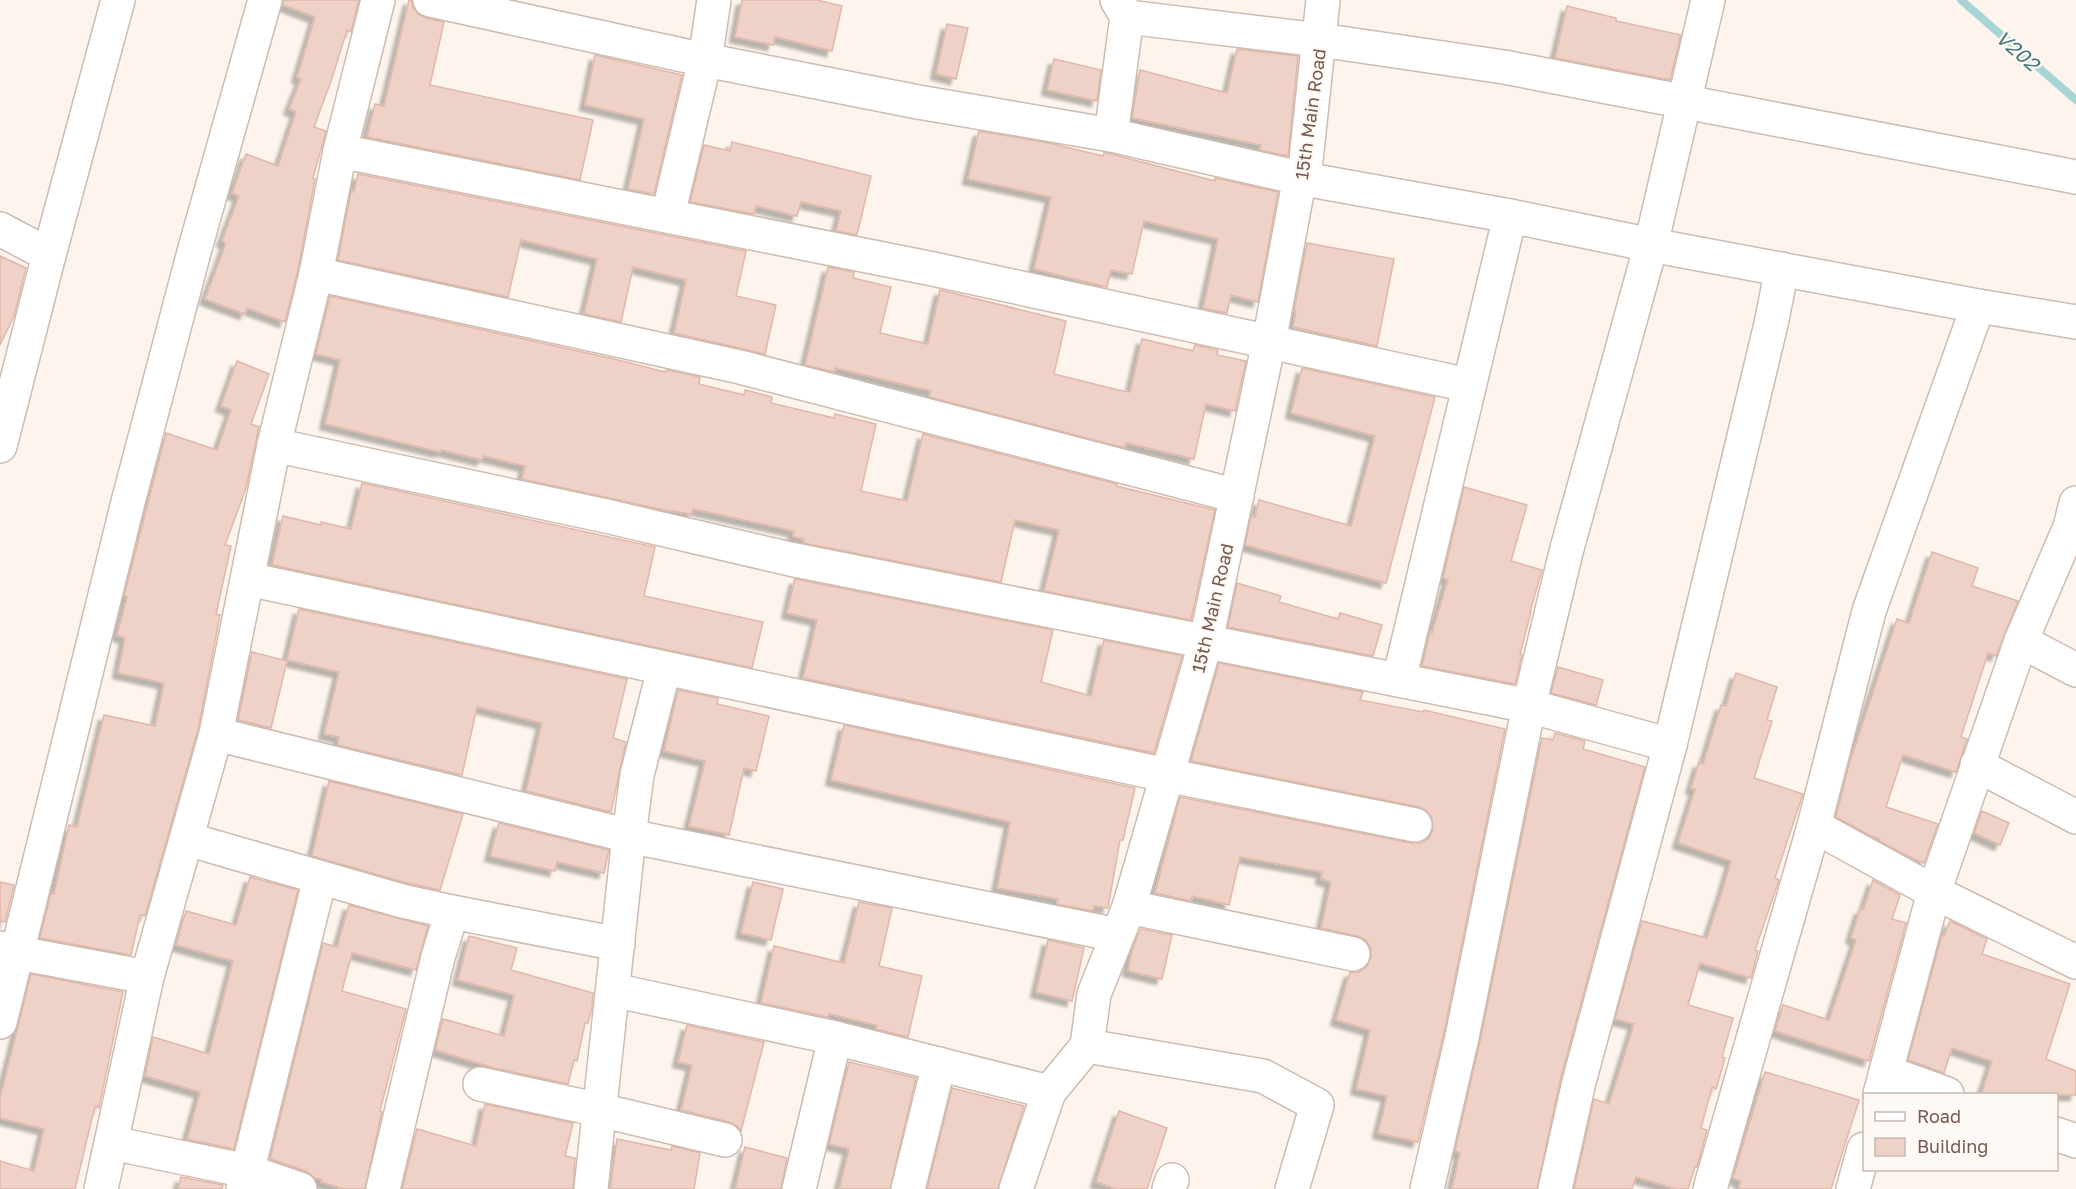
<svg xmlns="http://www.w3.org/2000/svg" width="2076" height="1189" font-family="'Golos Text',sans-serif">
  <defs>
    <filter id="shadow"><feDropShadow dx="-5.5" dy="5.5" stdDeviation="1.5" flood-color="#0004"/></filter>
  </defs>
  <rect width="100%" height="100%" fill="#fcf4ed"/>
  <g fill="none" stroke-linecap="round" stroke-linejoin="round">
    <polyline stroke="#a9d4d6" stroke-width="8" points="1961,0 2076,100"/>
  </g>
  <g fill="#efd2c7" stroke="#e1b7a8" stroke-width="1.5" filter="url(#shadow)">
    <polygon points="283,0 359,0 351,32 347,30 331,81 314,127 326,131 313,178 315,179 298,270 285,322 247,308 245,314 205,299 226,243 222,241 239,196 232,193 246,154 278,166 296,112 289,109 301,79 297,77 315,17 283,5"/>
    <polygon points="409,0 412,0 412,6 418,14 426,18 444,22 430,85 593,120 580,180 367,137 375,104 384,106"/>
    <polygon points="742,0 817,0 842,6 832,51 775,37 773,45 735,37"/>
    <polygon points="1567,6 1616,18 1616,21 1681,35 1670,80 1555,58"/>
    <polygon points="947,24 968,28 956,79 936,74"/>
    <polygon points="1237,49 1298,56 1288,156 1260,150 1261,145 1132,118 1140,70 1227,93"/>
    <polygon points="595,55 682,75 654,194 628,189 644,119 585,105"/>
    <polygon points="1054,59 1101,70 1097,101 1047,90"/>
    <polygon points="979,131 1049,143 1103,156 1104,153 1107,153 1215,181 1215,178 1278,192 1258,302 1231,295 1227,313 1203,308 1218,239 1144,221 1132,274 1111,270 1107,287 1034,269 1051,197 968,179"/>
    <polygon points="732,142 871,176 857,235 836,231 841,211 801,202 797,216 756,206 754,214 690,202 704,145 730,151"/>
    <polygon points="358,174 746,251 736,296 776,305 765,354 674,333 686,280 633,267 621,322 584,314 597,259 521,240 508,297 338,260 351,191 354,192"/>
    <polygon points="1307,243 1394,259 1377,346 1293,327 1296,311 1294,311"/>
    <polygon points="0,256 26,268 14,316 0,345"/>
    <polygon points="828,267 854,272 853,278 891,287 880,333 928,344 940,290 1066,321 1054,374 1118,390 1130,392 1142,339 1193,351 1195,345 1218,350 1217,355 1246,361 1235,411 1206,404 1194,459 1126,443 1125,448 929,397 931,391 835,368 834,372 805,365"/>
    <polygon points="330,296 618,360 665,372 666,370 700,377 699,384 744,395 745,390 772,397 771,403 834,418 835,414 876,424 861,491 907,501 923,434 1117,484 1116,486 1215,510 1191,620 1044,591 1059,530 1015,520 1001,582 803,543 804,539 793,537 794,531 693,509 692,514 664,510 522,479 525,466 483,456 482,460 441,450 440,452 325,424 340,360 316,354"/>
    <polygon points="237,361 269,374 251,424 259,427 246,488 225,545 231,546 216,614 220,615 198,730 145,916 140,915 131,955 40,938 51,893 54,894 69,825 77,827 104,715 155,726 164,683 118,673 125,638 117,635 127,597 124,596 166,433 217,450 231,410 221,406"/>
    <polygon points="1302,368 1435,397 1386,583 1245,545 1251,516 1255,517 1259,500 1351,526 1375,436 1291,413"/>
    <polygon points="362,483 655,547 644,596 763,622 752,668 272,565 283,516 321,525 321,522 351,529"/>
    <polygon points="1464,487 1527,505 1511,561 1542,570 1530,612 1531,612 1520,654 1522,655 1515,684 1422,666 1430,632 1432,633 1448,579 1443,578"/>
    <polygon points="1932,552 1978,568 1972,586 2018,601 1996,656 1988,653 1961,737 1967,739 1956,772 1903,755 1886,807 1938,824 1924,863 1914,859 1879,841 1880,839 1869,835 1836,817 1848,768 1897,619 1909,623"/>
    <polygon points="795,579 1053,630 1041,682 1091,696 1104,640 1182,656 1154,753 803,678 817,620 787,613"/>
    <polygon points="1237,583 1281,596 1279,602 1338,619 1340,613 1382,625 1373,656 1228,627"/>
    <polygon points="299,609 627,679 613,738 626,742 611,812 526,791 542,723 477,707 462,775 338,745 339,737 324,734 339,672 287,660"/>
    <polygon points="252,652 287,661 271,728 238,720"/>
    <polygon points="1219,663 1363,692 1360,700 1423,712 1424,710 1505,729 1444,1033 1418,1142 1378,1133 1387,1096 1356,1089 1370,1030 1336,1020 1350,972 1359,972 1367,966 1371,957 1371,949 1366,940 1357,936 1321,928 1331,882 1321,879 1322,872 1240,857 1229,905 1192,896 1191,901 1155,893 1180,797 1411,843 1422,843 1429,838 1433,829 1432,818 1427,811 1419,807 1191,761"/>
    <polygon points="1558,667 1603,680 1596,705 1551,693"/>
    <polygon points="1736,673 1777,687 1767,720 1772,721 1754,778 1803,794 1775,878 1779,880 1755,950 1758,951 1751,978 1700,963 1688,1005 1733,1018 1722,1057 1725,1058 1716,1089 1712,1087 1701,1128 1707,1130 1697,1167 1695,1167 1688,1189 1676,1189 1636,1177 1632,1189 1574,1189 1594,1099 1609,1104 1634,1024 1615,1019 1642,921 1707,938 1722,892 1731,861 1678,843 1695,789 1691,788 1699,762 1703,764 1721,705 1726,706"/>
    <polygon points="678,690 718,698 717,704 769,716 756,771 744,768 729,835 689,826 705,761 664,751"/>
    <polygon points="844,725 1135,788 1123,840 1120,840 1108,908 1094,906 1093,911 1057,904 1058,899 997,888 1010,822 831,780"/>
    <polygon points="1555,733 1585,741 1583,749 1645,767 1561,1077 1537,1189 1452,1189 1460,1153 1455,1151 1480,1041 1542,738 1553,740"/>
    <polygon points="329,781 463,814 440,890 407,883 312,856"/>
    <polygon points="1982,811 2009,823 2000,845 1974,833"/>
    <polygon points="499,823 609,850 604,873 557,862 555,871 490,856"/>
    <polygon points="250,877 298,890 234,1149 187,1139 200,1092 145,1076 153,1037 209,1054 233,961 176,945 186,911 236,925"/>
    <polygon points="1873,880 1900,895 1892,919 1906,923 1869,1061 1775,1031 1783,1005 1829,1020 1856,940 1851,938 1860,909 1863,910"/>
    <polygon points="0,882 14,885 5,922 0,921"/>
    <polygon points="753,882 783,889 771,940 741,933"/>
    <polygon points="859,902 892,908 879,966 922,976 908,1037 876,1029 876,1025 829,1014 828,1017 761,1003 774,946 844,963"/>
    <polygon points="349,905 428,926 416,970 352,953 342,991 406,1009 380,1111 382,1112 365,1189 344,1189 321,1182 322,1180 315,1178 306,1171 270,1159 323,943 337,947"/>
    <polygon points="1950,921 1987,939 1982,954 2070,984 2046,1059 2076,1071 2076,1095 1981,1095 1992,1061 1952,1048 1944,1073 1908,1060 1942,935 1944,936"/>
    <polygon points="1141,929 1172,935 1162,979 1128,971 1133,946"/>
    <polygon points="469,936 517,948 511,970 593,993 592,1008 588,1023 585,1023 577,1061 574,1060 568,1084 494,1068 435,1050 443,1019 504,1036 514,995 458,980"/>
    <polygon points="1048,940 1084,948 1072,1001 1036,992"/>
    <polygon points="31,974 123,992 99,1108 95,1106 75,1189 0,1189 0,1161 34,1171 44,1129 0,1118 0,1098"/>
    <polygon points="687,1025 764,1042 741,1131 737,1126 729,1122 681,1110 692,1065 678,1062"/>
    <polygon points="849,1062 916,1078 890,1189 839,1189 849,1149 829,1144"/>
    <polygon points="1765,1072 1859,1100 1831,1189 1738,1189 1741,1181 1733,1178"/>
    <polygon points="952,1088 1024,1106 998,1189 927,1189"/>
    <polygon points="485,1104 573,1123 565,1156 575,1158 573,1189 402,1189 417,1129 476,1146"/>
    <polygon points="1119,1111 1167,1128 1147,1189 1116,1189 1096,1182"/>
    <polygon points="617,1139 671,1150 672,1146 700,1153 694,1189 610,1189"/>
    <polygon points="745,1147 787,1158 781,1189 735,1189"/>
    <polygon points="181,1177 223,1185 222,1189 178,1189"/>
  </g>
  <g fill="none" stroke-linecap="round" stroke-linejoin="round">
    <g stroke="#cebcb2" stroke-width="36">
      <g id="minor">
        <polyline points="430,0 705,60 918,102 1111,135 1304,179 1510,216 1651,245 1978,306 2076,322"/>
        <polyline points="1127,17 1320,40 1504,67 2076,177"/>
        <polyline points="1111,135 1127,17 1117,0"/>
        <polyline points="340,151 933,269 1468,385"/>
        <polyline points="668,215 705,60 714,0"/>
        <polyline points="0,229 49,255"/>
        <polyline points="316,274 740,367 1237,496"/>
        <polyline points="274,445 606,516 790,559 1529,706 1670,745"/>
        <polyline points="0,446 49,255 118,0"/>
        <polyline points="248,579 1166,775 1415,825"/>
        <polyline points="2021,641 2076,670"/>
        <polyline points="1399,680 1510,216"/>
        <polyline points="216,734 629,836 1117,935"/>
        <polyline points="1977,765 2076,817"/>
        <polyline points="1814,826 1934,892 2076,962"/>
        <polyline points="187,839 402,901 452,912 438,957 383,1189"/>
        <polyline points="1129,907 1353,954"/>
        <polyline points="452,912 618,944"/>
        <polyline points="0,948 18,953 147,977"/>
        <polyline points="613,990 835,1038 1049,1092"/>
        <polyline points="0,1022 128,502 194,252 265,0"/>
        <polyline points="1087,1046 1263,1076 1317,1105 1292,1189"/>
        <polyline points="1886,1072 1947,1094"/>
        <polyline points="480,1084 600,1110 725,1140"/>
        <polyline points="1880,1094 1934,892 2021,641 2070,527 2076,503"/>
        <polyline points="2056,1134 2076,1141"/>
        <polyline points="112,1143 247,1171 300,1189"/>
        <polyline points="101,1189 147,977 216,734 274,445 316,274 340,151 378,0"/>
        <polyline points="243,1189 320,878"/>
        <polyline points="591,1189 629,836 637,775 664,669"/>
        <polyline points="799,1189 835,1038"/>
        <polyline points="908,1189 939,1064"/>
        <polyline points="1016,1189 1049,1092 1087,1046 1094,994 1129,907 1206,641 1269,342 1297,193 1304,179 1323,0"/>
        <polyline points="1169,1189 1172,1180"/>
        <polyline points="1427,1189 1462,1037 1529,706 1566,552 1651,245 1708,0"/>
        <polyline points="1555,1189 1579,1082 1670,745 1771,324 1782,269"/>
        <polyline points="1710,1189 1814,826 1869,611 1978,306"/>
        <polyline points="1853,1189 1864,1149"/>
      </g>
    </g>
    <use href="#minor" stroke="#fff" stroke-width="33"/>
  </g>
  <g text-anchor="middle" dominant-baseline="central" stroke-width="4.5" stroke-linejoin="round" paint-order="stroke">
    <g font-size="18" fill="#775a50" stroke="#fef9f4">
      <text transform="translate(1310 114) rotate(-82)">15th Main Road</text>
      <text transform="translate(1212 608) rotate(-77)">15th Main Road</text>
    </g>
    <g font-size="20" font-style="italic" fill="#44777a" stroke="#fef9f4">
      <text transform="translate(2018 50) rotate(41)">V202</text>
    </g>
  </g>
  <rect x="1863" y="1093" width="195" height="78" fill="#fef9f4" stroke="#c8b9b2" stroke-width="1.5"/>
  <rect x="1875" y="1112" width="30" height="9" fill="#ffffff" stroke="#c8b9b2" stroke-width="1.5"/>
  <text x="1917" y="1123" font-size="18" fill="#775a50">Road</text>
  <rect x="1875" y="1138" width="30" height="18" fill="#efd2c7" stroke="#c8b9b2" stroke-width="1.5"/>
  <text x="1917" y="1153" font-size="18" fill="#775a50">Building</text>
</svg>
